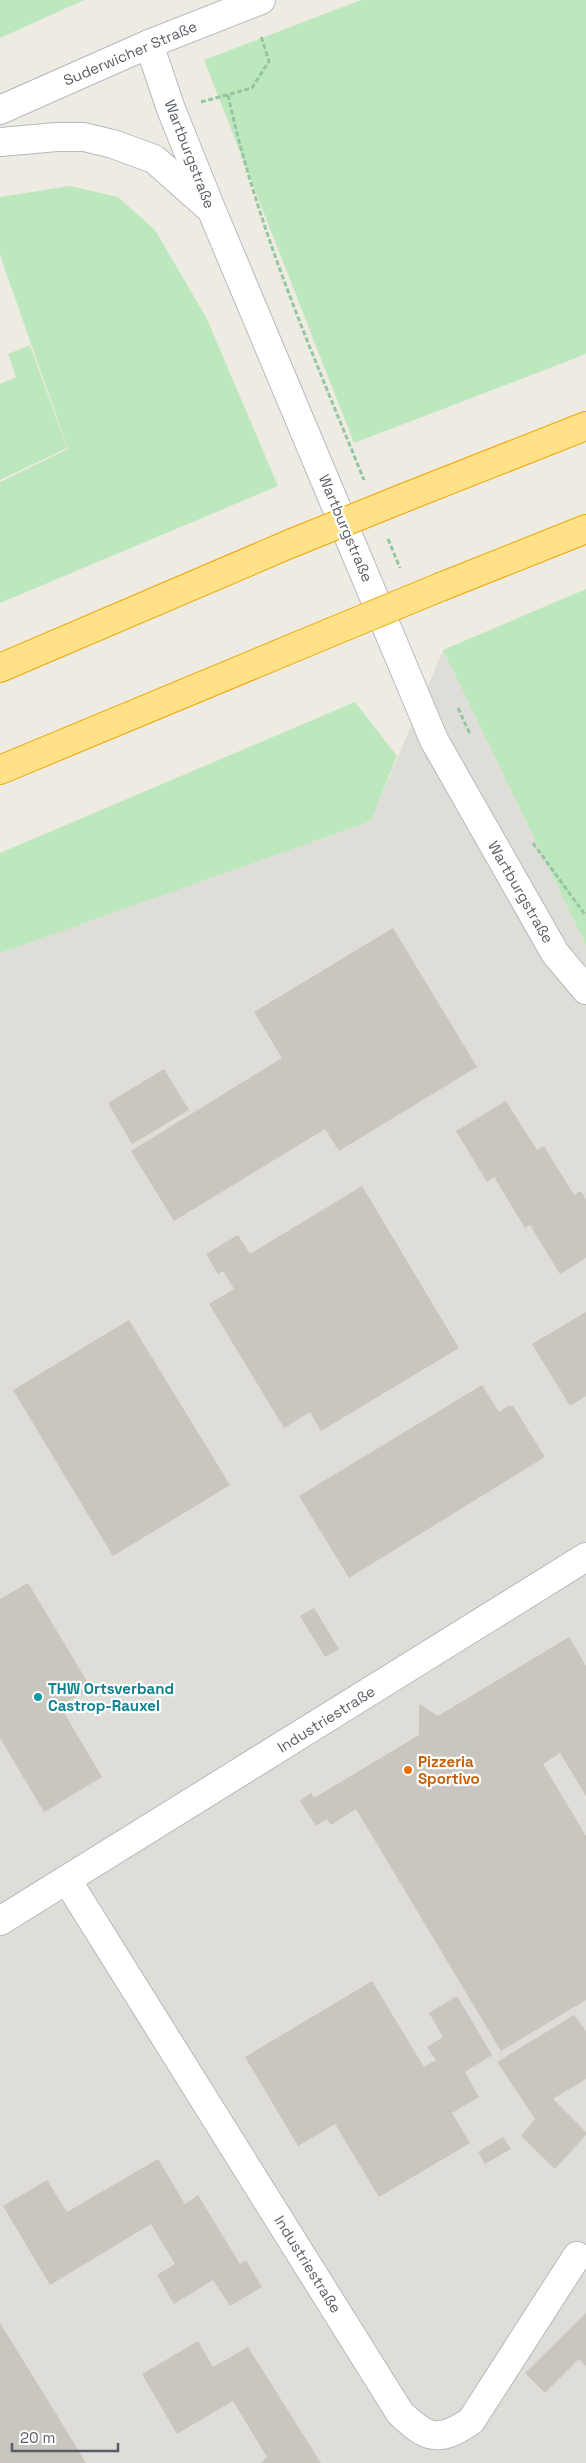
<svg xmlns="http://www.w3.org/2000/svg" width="586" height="2463" font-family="'Space Grotesk',sans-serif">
  <rect width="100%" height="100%" fill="#eeebe2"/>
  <polygon fill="#dfddd7" points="443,650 586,945 586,2463 0,2463 0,953 371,821"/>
  <g fill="#bde7bd">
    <polygon points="0,0 84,0 0,38"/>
    <polygon points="361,0 586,0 586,354 354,443 204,60"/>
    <polygon points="70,186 118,197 155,230 207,319 278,486 0,603 0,482 68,449 0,255 0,197"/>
    <polygon points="30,345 67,448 0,480 0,384 16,377 8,354"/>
    <polygon points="586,589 586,945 443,650"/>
    <polygon points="355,702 397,756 371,821 0,953 0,853"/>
  </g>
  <g fill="#c9c6bf">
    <polygon points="393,928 477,1067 339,1151 325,1129 174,1221 131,1151 282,1058 254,1012"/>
    <polygon points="164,1069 189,1110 132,1144 108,1103"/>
    <polygon points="506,1101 537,1150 544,1146 574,1195 581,1191 586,1200 586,1258 560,1274 530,1225 525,1228 494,1177 487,1182 456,1131"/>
    <polygon points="362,1186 459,1348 321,1431 310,1412 284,1428 209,1304 234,1289 223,1271 218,1274 206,1254 238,1235 250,1254"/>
    <polygon points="586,1312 586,1396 570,1406 532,1344"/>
    <polygon points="129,1320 230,1485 113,1556 13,1390"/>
    <polygon points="482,1385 499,1412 508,1406 513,1406 545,1457 349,1578 299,1496"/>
    <polygon points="28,1583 91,1688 60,1706 102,1777 44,1812 0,1738 0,1599"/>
    <polygon points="314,1608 339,1649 325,1657 300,1616"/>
    <polygon points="569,1637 586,1666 586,1796 560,1753 543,1764 586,1836 586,2000 501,2051 356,1809 331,1825 327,1819 316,1826 300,1801 311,1793 314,1798 419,1735 419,1704 438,1716"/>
    <polygon points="372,1981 424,2067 436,2060 427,2047 443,2037 429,2013 457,1996 492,2055 465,2072 479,2097 452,2113 470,2143 379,2197 335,2124 298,2146 245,2057"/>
    <polygon points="574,2015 586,2031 586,2079 553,2099 586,2132 586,2135 555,2169 521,2136 535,2119 497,2062"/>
    <polygon points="503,2137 511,2149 485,2164 478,2152"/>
    <polygon points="158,2159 185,2204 198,2195 240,2264 246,2260 262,2287 230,2306 213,2280 174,2304 157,2275 175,2264 151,2224 50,2285 3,2206 47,2180 67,2212"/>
    <polygon points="586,2313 586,2366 579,2359 545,2393 525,2373"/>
    <polygon points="0,2323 55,2412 86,2463 0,2463"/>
    <polygon points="198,2341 213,2367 248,2347 321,2463 261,2463 267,2457 233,2401 177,2434 142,2374"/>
  </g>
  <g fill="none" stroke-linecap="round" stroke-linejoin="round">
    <g stroke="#b7babf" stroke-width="30">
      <g id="street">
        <path d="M67 1880 400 2413C427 2439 439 2443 471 2421L577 2256"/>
        <polyline points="0,1921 586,1557"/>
      </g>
    </g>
    <g stroke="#b6b9bf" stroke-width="30">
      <g id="secondary">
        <polyline points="149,44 171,109 212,211 434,740 555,953 586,990"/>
        <polyline points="0,110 149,44 261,0"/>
        <polyline points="0,142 57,137 84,137 113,144 154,159 207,206"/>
      </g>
    </g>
    <g stroke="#f0a500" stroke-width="30">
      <g id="highway">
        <polyline points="406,497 586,426"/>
        <polyline points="443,586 586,529"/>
        <polyline points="0,668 292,543"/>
        <polyline points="0,770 329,633"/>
      </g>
    </g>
    <g stroke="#94c6a3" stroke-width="3" stroke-dasharray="5 2.5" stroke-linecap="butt">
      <path d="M228 95C257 229 313 354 364 480"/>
      <polyline points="201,102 252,88 269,61 261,36"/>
      <polyline points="388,539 400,568"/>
      <polyline points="458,708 470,734"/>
      <polyline points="533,843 586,916"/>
    </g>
    <use href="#street" stroke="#fff" stroke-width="28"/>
    <use href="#secondary" stroke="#fff" stroke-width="28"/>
    <use href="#highway" stroke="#ffe188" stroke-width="28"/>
    <g stroke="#f0a500" stroke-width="30" stroke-linecap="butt">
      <g id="highway-bridge">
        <polyline points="292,543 406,497"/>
        <polyline points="329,633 443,586"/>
      </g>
    </g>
    <use href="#highway-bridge" stroke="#ffe188" stroke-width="28"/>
  </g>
  <circle fill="#0f9aa8" stroke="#fff" stroke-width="2" cx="38" cy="1697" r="5"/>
  <circle fill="#e8710a" stroke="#fff" stroke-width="2" cx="408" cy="1770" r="5"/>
  <g text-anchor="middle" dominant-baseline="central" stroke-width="4.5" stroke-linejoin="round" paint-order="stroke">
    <g font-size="15" fill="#5a5e64" stroke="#fff">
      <text transform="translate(130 53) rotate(-23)">Suderwicher Straße</text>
      <text transform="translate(190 154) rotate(69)">Wartburgstraße</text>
      <text transform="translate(346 528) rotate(67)">Wartburgstraße</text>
      <text transform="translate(521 892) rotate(60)">Wartburgstraße</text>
      <text transform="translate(326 1719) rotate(-32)">Industriestraße</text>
      <text transform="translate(308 2264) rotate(58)">Industriestraße</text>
    </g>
    <g font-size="15" font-weight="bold" fill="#0d838f" stroke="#fff" text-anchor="start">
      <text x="48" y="1688">THW Ortsverband<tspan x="48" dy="17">Castrop-Rauxel</tspan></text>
    </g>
    <g font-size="15" font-weight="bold" fill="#c56008" stroke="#fff" text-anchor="start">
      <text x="418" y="1761">Pizzeria<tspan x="418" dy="17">Sportivo</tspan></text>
    </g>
  </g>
  <path d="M12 2443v8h106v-8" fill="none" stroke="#5a5e64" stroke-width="2.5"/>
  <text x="20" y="2443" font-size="15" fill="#5a5e64" stroke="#ffffff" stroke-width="4" paint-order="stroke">20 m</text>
</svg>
